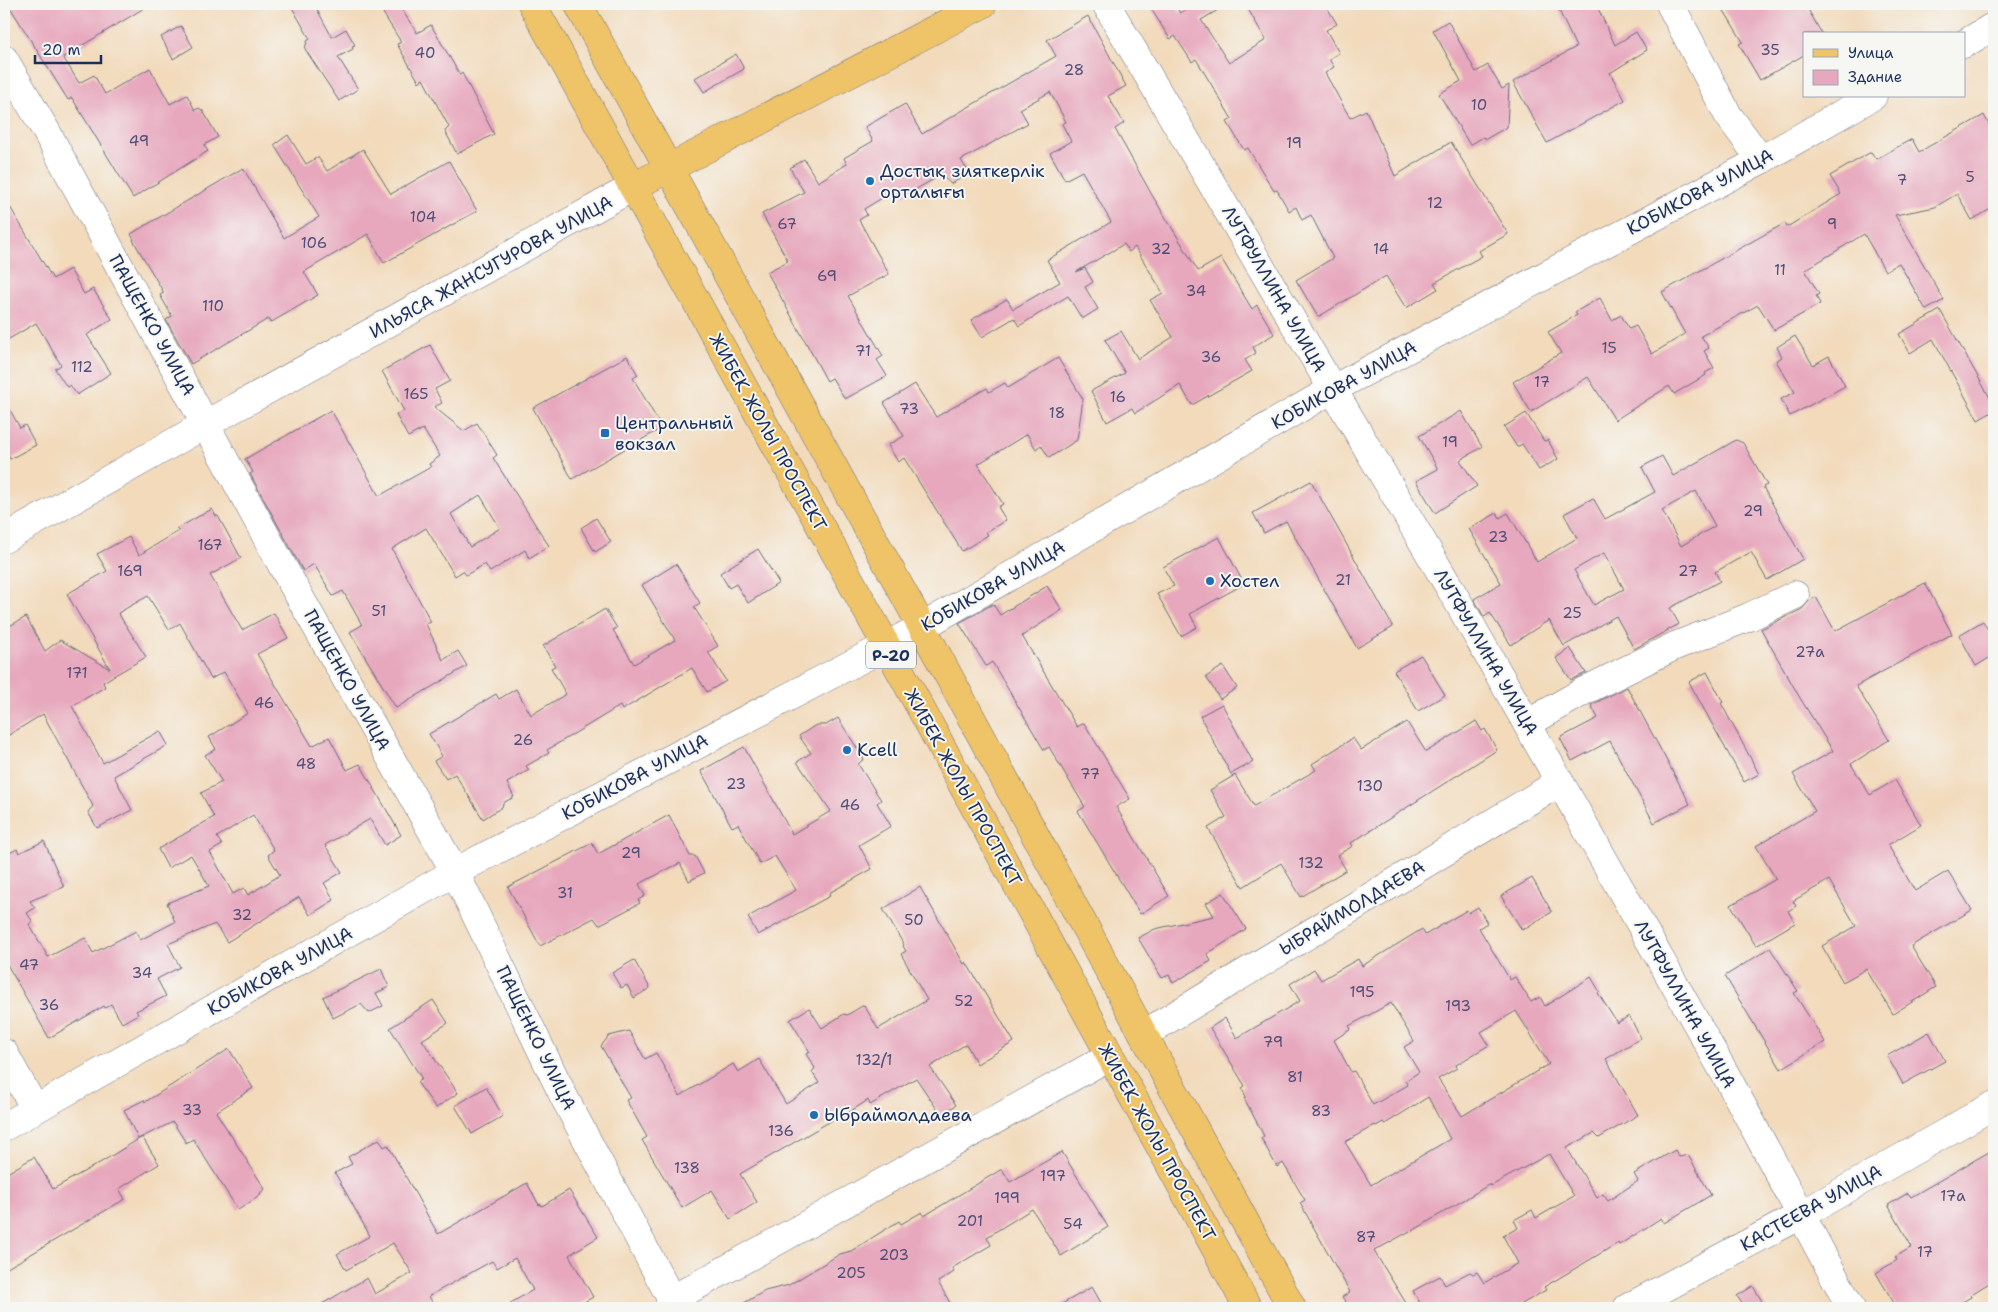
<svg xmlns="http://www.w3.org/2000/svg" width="1998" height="1312" font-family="'Shantell Sans',sans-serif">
  <rect width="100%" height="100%" fill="#f6f6f2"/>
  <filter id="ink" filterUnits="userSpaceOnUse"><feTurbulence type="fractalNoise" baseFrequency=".02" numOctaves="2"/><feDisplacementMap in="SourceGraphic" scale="10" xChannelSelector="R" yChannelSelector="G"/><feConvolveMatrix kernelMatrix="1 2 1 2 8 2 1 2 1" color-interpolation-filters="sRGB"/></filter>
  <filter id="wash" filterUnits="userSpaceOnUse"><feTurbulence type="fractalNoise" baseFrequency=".0096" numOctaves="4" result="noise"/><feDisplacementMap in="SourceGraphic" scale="20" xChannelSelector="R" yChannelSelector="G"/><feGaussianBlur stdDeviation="1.12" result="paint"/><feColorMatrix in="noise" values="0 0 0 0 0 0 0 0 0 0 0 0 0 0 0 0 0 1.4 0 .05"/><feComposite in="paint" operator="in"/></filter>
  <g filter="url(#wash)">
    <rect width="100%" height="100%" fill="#f2dabb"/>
    <g id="blocks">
      <g fill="#e7a8bd" fill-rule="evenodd">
        <polygon points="8,4 151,4 63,57 79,83 94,75 105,94 150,68 170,104 187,95 195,110 199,108 203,111 218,137 204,145 208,151 133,198 72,98 68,100"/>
        <polygon points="290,4 314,4 332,37 346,29 355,45 352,46 353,49 338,57 358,89 339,101 305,49 307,41 310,39"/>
        <polygon points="398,4 417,33 431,25 460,75 462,73 494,134 457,154 445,131 449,127 423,79 419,82 397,44 401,42 383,13"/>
        <polygon points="1148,4 1174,4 1180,13 1196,4 1228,4 1201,20 1229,63 1266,40 1245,4 1325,4 1337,24 1326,30 1339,53 1329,59 1334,67 1325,73 1350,118 1366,110 1395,176 1451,142 1508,234 1479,251 1482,256 1434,283 1438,289 1406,308 1386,276 1318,317 1296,280 1333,258 1311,215 1302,220 1296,207 1289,211 1277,190 1274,191 1248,148 1244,150 1227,122 1232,119 1196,59 1192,62 1175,36 1170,39"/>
        <polygon points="1556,4 1596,4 1615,45 1636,32 1647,50 1610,73 1625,100 1547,143 1513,82 1576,47"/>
        <polygon points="1720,4 1805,4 1822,34 1804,34 1804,55 1760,80 1739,44 1743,42"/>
        <polygon points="1088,16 1126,86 1108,96 1124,123 1115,129 1152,195 1198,271 1221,258 1252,309 1257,305 1274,334 1253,347 1256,353 1245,360 1252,371 1192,405 1180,385 1135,413 1132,408 1107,422 1091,391 1125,373 1105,340 1121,331 1138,359 1173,337 1150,300 1163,293 1135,247 1129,252 1124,244 1076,272 1085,268 1093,282 1085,287 1098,309 1082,319 1068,296 1019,326 1014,318 982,337 971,320 1007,299 1013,309 1060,282 1047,260 1111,222 1082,171 1065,180 1050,153 1071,141 1062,124 1066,122 1050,92 1020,109 1028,123 961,160 969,173 951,184 941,175 904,196 900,187 864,209 867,215 859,220 889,274 848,296 883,356 877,360 887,376 845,399 832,378 827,381 767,272 788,261 762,214 804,192 790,168 804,159 818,182 847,164 844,158 873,141 865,127 905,104 922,134 1056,56 1047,40"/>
        <polygon points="1448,21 1476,72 1488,65 1502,89 1509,85 1507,127 1486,139 1483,137 1470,145 1439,94 1461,81 1433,30"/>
        <polygon points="181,26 193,47 173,59 161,37"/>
        <polygon points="736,54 744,69 704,92 695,78"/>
        <polygon points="1984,115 1994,134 1994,207 1972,220 1957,194 1935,207 1895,215 1944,300 1926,310 1899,263 1885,271 1864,234 1805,270 1819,294 1816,296 1820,304 1774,330 1758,305 1701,336 1709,348 1704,351 1714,368 1705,373 1706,375 1674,394 1669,386 1615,420 1588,377 1531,412 1513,382 1561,353 1548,332 1577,315 1575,312 1600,298 1612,320 1621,315 1629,329 1636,326 1652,354 1685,334 1662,292 1785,223 1787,227 1841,194 1830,176 1871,152 1876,159 1912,139 1919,152"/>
        <polygon points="288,135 306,164 318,157 327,171 363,149 391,194 449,161 477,211 384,263 368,234 304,272 318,295 270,323 268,319 191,364 166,320 172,316 160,295 164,293 133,240 134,240 131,234 243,168 284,238 319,217 274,145"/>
        <polygon points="4,197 53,279 70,269 84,294 93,289 112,319 87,335 111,373 77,395 70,385 67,387 55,369 61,365 36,323 4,342"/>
        <polygon points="1940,310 1994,405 1994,411 1978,420 1933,339 1910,353 1899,334"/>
        <polygon points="1795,336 1813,365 1829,356 1845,386 1790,416 1781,399 1795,392 1776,361 1782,357 1777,347"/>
        <path d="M430 345 450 381 435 389 442 403 434 407 464 431 477 423 497 455 493 458 549 546 529 558 525 550 490 572 485 564 466 575 463 571 455 576 426 528 392 549 431 622 426 624 443 660 458 651 467 666 396 708 350 632 362 625 343 591 333 596 314 564 303 571 250 474 253 472 245 459 331 410 379 496 431 467 429 464 440 456 423 429 408 437 396 415 404 411 382 371ZM480 495 500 528 470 547 451 514Z"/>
        <polygon points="627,356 638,375 633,378 662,428 572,479 533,408"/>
        <polygon points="1058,358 1083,399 1077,440 1049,458 1041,445 1036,449 1027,434 978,464 1003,504 998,507 1006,520 986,532 988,535 962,551 904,458 898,462 888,445 904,436 884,403 915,384 936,417 987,388 989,392 1005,383 1008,388"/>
        <polygon points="4,399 20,428 25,425 36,445 10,459 4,448"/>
        <polygon points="1461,411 1482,447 1460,460 1477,486 1435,513 1416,481 1438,469 1419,436"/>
        <polygon points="1526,413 1544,441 1548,440 1558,459 1539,470 1522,444 1517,447 1504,427"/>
        <path d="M1736 440 1743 443 1767 485 1763 487 1803 559 1767 580 1751 552 1715 572 1720 581 1670 608 1679 624 1634 649 1616 616 1564 646 1549 620 1511 645 1490 613 1484 617 1474 599 1501 583 1469 529 1497 513 1500 518 1508 513 1537 562 1577 538 1564 514 1593 498 1605 519 1655 492 1642 467 1662 456 1673 476ZM1696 491 1715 526 1681 546 1662 510ZM1604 553 1624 589 1594 605 1574 570Z"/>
        <polygon points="1311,481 1393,627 1357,648 1286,521 1264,533 1253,513"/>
        <path d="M212 509 216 516H218L241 558 210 575 242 630 274 613 288 638 257 654 312 746 329 737 347 770 360 764 401 835 385 845 370 819 325 845 342 872 324 883 334 900 310 915 299 897 227 942 215 924 168 944 180 967 157 979 166 996 136 1011 138 1014 122 1023 111 1004 105 1008 104 1006 49 1038 4 959V856L17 849 19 853 44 841 64 887 30 901 35 908 27 913 33 922 29 924 48 957 85 938 93 953 136 931 140 940 175 922 167 903 209 886 191 855 168 868 158 849 214 817 201 793 222 782 205 755 216 749 209 737 248 713 224 672 211 679 180 623 169 630 148 596 118 613 146 657 103 682 105 687 72 706 103 763 160 731 168 745 114 776 132 810 97 828 88 812 93 806 43 714 4 738V629L26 617 45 651 60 640 110 669 67 594 107 571 97 554 129 537 139 555 179 531 176 529ZM253 815 274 850 268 855 280 875 248 895 244 888 233 894 210 852 222 845 217 837Z"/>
        <polygon points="596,518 611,542 595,552 581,528"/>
        <polygon points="1219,537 1244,584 1190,614 1197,627 1181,636 1157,594 1174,586 1163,567"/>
        <polygon points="758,549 779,583 748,603 736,584 729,588 720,573"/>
        <polygon points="676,564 700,603 694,607 718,646 708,652 726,681 707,692 692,668 622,710 620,706 547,750 549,753 526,766 529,770 507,783 514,797 503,803 502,807 483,819 455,774 446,779 434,761 442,756 429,734 496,694 499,699 516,689 531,715 566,694 551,668 555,666 543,646 605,609 617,628 613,630 634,664 675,640 642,585"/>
        <polygon points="1925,583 1952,634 1856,686 1889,740 1851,764 1870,795 1895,780 1921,825 1888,845 1915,891 1948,871 1972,910 1911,946 1936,987 1893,1014 1866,969 1843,982 1822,946 1856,926 1829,880 1793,901 1796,906 1788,911 1795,923 1756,946 1731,905 1776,879 1756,846 1815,811 1793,774 1833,751 1800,698 1761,629 1802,609 1809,601 1816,597 1835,631"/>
        <polygon points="1047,586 1062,610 1022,636 1077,727 1084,723 1130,799 1116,807 1169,896 1140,914 1078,811 1085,807 1049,747 1044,750 992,662 986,666 959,623 993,604 1000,615"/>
        <polygon points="1983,621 1994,640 1994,655 1976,666 1959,635"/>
        <polygon points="1570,648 1586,673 1571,680 1556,658"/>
        <polygon points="1421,655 1445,695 1418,711 1394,671"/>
        <polygon points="1223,666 1237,688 1220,699 1206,677"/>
        <polygon points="1707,672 1723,702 1721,703 1759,774 1744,782 1689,682"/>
        <polygon points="1627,687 1690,804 1654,823 1610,741 1572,761 1560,738 1598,718 1591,705"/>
        <polygon points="1222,704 1253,762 1231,774 1200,716"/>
        <polygon points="838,718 864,759 858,764 881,800 877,803 891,826 859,845 872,869 829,893 830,896 758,935 748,917 796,890 775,856 760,864 738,824 732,827 701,771 744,747 792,834 831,811 797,762 811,753 799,736 816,725 826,725"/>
        <polygon points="1476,721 1482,731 1485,729 1497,750 1351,843 1353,846 1337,855 1346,870 1301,897 1281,863 1243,887 1208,828 1226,817 1210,790 1235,775 1254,806 1316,770 1312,764 1353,738 1361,750 1407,722 1426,752"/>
        <polygon points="669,815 690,856 695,856 704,873 689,881 680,863 639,884 645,896 638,900 640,903 599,925 594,918 540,946 508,887 592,843 598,854"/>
        <polygon points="1532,878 1552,912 1522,930 1501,896"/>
        <polygon points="920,887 964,964 966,962 1014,1042 977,1064 966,1044 930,1067 956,1105 941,1115 916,1078 870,1105 868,1100 837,1120 836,1118 740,1174 757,1202 730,1219 712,1190 682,1208 642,1140 647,1137 626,1100 631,1098 601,1046 609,1036 629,1031 645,1059 656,1053 680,1096 733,1064 738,1072 759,1059 786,1104 819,1083 812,1072 815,1068 806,1054 810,1052 790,1020 809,1008 822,1028 844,1014 847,1015 864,1005 878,1029 927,1000 901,954 906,951 903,946 904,945 883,909"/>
        <polygon points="1223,893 1246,929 1207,954 1211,961 1173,983 1169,975 1162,978 1138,938 1155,929 1214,916 1206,903"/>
        <path d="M1478 907 1487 923 1479 928 1510 980 1515 977 1531 1002 1540 997 1545 1006 1591 977 1600 992 1598 993 1617 1023 1629 1016 1641 1038 1606 1059 1638 1115 1599 1138 1594 1133 1567 1148 1597 1198 1603 1194 1608 1201 1638 1181 1634 1174 1675 1150 1679 1157 1688 1155 1711 1195 1664 1223 1661 1218 1619 1245 1618 1243 1544 1287 1546 1290 1515 1308H1423L1413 1291 1440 1276 1445 1285 1470 1272 1473 1274 1477 1272 1484 1283 1518 1263 1503 1236 1518 1228 1514 1220 1532 1210 1536 1218 1574 1196 1549 1154 1491 1186 1490 1184 1411 1232 1410 1231 1374 1251 1409 1308H1350L1342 1297 1350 1292 1300 1203 1305 1200 1283 1163 1277 1167 1261 1138 1264 1136 1244 1098 1246 1097 1242 1088 1245 1086 1210 1028 1225 1018 1237 1038 1300 1001 1290 984 1314 969 1321 980 1358 959 1362 966 1422 929 1425 935 1467 910 1468 913ZM1391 1003 1414 1041 1404 1047 1419 1072 1405 1081 1408 1085 1373 1105 1354 1071 1351 1072 1334 1040 1351 1029 1349 1026ZM1516 1011 1549 1064 1462 1116 1438 1079 1457 1068 1456 1065 1489 1045 1481 1032ZM1428 1097 1450 1139 1371 1185 1345 1142 1375 1125 1376 1126 1383 1122 1385 1124Z"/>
        <polygon points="1770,948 1798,991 1794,993 1825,1042 1781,1069 1725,976"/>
        <polygon points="634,960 650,988 634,998 627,985 621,988 612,973"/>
        <polygon points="381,969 389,987 376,993 383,1006 369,1013 361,1004 333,1018 323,997"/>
        <polygon points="433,1000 448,1023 422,1040 458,1093 436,1108 417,1082 422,1079 390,1028"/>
        <polygon points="1929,1032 1945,1061 1903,1084 1887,1056"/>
        <polygon points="229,1049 253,1088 216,1112 265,1189 260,1193 261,1195 238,1210 193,1139 186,1143 173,1122 138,1139 124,1110 144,1100 145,1102"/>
        <polygon points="486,1087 503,1116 472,1134 455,1106"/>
        <polygon points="142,1137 159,1164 119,1189 125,1199 4,1270 4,1175 34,1157 53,1189 103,1161"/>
        <polygon points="379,1139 384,1147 388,1145 438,1234 527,1183 539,1205 541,1204 542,1206 569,1190 598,1237 569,1255 593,1297 574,1308 502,1308 533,1290 515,1258 497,1268 492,1261 429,1296 435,1308 315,1308 367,1278 375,1294 412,1273 393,1243 346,1270 337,1254 370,1236 335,1173 352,1164 348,1157"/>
        <polygon points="1994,1149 1994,1280 1970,1295 1971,1297 1952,1308 1897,1308 1876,1273 1897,1260 1895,1257 1912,1247 1888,1205 1908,1193 1911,1197"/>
        <polygon points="1062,1152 1108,1227 1061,1256 1032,1209 987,1237 991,1245 952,1268 954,1272 938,1282 953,1308 735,1308 765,1291 789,1285 840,1254 851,1251 899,1221 901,1224 922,1212 924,1216 1002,1169 1010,1182"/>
        <polygon points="1753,1286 1766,1308 1745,1308 1737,1296"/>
        <polygon points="1092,1287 1104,1308 1055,1308"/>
      </g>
    </g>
  </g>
  <g filter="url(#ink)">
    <use href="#blocks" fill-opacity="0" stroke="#666b7f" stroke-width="1"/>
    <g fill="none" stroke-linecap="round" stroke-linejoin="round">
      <g stroke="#666b7f" stroke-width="29">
        <g id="minor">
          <polyline points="1106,4 1458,602 1728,1079 1851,1308"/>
          <polyline points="1670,4 1728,115 1761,160"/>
          <polyline points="1964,44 1994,26"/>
          <polyline points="4,59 45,129 285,571 455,872 564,1097 676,1308"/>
          <polyline points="4,539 206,424 633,187"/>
          <polyline points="1527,724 1584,691 1675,646 1749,617 1795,595"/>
          <polyline points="1144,1034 1560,782"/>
          <polyline points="4,1053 35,1109"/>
          <polyline points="4,1127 455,872 922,627 1333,389 1761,160 1873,96"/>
          <polyline points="669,1308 671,1300 1110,1056"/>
          <polyline points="1627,1308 1801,1215 1994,1105"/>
        </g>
      </g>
      <g stroke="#666b7f" stroke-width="29">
        <polyline id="major" points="633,187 983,4"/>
      </g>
      <g stroke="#666b7f" stroke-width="29">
        <g id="highway">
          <polyline points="532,4 886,645 1248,1308"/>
          <polyline points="578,4 922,627 1292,1308"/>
        </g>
      </g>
      <use href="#minor" stroke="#fff" stroke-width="28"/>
      <use href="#major" stroke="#efc469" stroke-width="28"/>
      <use href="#highway" stroke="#efc469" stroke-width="28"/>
    </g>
  </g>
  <g fill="#1f6fb2" stroke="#f6f6f2" stroke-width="2">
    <circle cx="870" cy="181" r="5"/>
    <rect x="600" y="428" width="10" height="10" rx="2.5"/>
    <circle cx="1210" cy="581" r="5"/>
    <circle cx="847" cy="750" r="5"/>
    <circle cx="814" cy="1115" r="5"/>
  </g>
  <g text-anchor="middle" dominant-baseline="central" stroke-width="4" stroke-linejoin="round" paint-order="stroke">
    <g font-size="15" fill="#4e4d76">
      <text x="1770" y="50">35</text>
      <text x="425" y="53">40</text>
      <text x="1074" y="70">28</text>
      <text x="1479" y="105">10</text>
      <text x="139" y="141">49</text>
      <text x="1294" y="143">19</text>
      <text x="1970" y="177">5</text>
      <text x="1902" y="180">7</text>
      <text x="1435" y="203">12</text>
      <text x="423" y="217">104</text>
      <text x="787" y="224">67</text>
      <text x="1832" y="224">9</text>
      <text x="314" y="243">106</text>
      <text x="1161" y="249">32</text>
      <text x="1381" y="249">14</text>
      <text x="1780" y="270">11</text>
      <text x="827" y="276">69</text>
      <text x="1196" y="291">34</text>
      <text x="213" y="306">110</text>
      <text x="1609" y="348">15</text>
      <text x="863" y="351">71</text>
      <text x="1211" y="357">36</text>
      <text x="82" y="367">112</text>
      <text x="1542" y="382">17</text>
      <text x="416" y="394">165</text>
      <text x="1118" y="397">16</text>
      <text x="909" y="409">73</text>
      <text x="1057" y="413">18</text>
      <text x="1450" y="442">19</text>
      <text x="1753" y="511">29</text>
      <text x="1498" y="537">23</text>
      <text x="210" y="545">167</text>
      <text x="130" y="571">169</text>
      <text x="1688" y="571">27</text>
      <text x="1343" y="580">21</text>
      <text x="379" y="611">51</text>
      <text x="1572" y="613">25</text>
      <text x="1810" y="652">27а</text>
      <text x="77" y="673">171</text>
      <text x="264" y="703">46</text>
      <text x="523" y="740">26</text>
      <text x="306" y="764">48</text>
      <text x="1090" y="774">77</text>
      <text x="736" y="784">23</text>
      <text x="1370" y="786">130</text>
      <text x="850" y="805">46</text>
      <text x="631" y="853">29</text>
      <text x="1311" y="863">132</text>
      <text x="565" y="893">31</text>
      <text x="242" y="915">32</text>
      <text x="914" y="920">50</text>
      <text x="29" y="965">47</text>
      <text x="142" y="973">34</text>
      <text x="1362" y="992">195</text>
      <text x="964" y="1001">52</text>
      <text x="49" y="1005">36</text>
      <text x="1458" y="1006">193</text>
      <text x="1273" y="1042">79</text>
      <text x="874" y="1060">132/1</text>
      <text x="1295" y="1077">81</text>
      <text x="192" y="1110">33</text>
      <text x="1321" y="1111">83</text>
      <text x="781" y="1131">136</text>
      <text x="687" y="1168">138</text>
      <text x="1053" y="1176">197</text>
      <text x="1953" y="1196">17а</text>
      <text x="1007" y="1198">199</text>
      <text x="970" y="1221">201</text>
      <text x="1073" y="1224">54</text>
      <text x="1366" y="1237">87</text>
      <text x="1925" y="1252">17</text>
      <text x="894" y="1255">203</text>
      <text x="851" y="1273">205</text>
    </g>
    <rect fill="#f6f6f2" stroke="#5d6b8a" stroke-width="1" x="866" y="641.5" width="50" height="27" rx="4"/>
    <g font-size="16" font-weight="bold" fill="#1b2f5e">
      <text x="891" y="655">Р-20</text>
    </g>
    <g font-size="18" fill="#1b2f5e" stroke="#f6f6f2" text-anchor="start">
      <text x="880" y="171">Достық зияткерлік<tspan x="880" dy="21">орталығы</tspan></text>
      <text x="615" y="423">Центральный<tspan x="615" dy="21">вокзал</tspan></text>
      <text x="1220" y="581">Хостел</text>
      <text x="857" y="750">Kcell</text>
      <text x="824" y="1115">Ыбраймолдаева</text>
    </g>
    <g font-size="18" fill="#1b2f5e" stroke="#f6f6f2">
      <text transform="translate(1700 192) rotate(-28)">КОБИКОВА УЛИЦА</text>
      <text transform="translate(491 267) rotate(-29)">ИЛЬЯСА ЖАНСУГУРОВА УЛИЦА</text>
      <text transform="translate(1274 289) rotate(60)">ЛУТФУЛЛИНА УЛИЦА</text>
      <text transform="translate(152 325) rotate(61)">ПАЩЕНКО УЛИЦА</text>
      <text transform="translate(1344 385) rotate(-29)">КОБИКОВА УЛИЦА</text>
      <text transform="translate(768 432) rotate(61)">ЖИБЕК ЖОЛЫ ПРОСПЕКТ</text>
      <text transform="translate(993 586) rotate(-30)">КОБИКОВА УЛИЦА</text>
      <text transform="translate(1486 652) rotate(60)">ЛУТФУЛЛИНА УЛИЦА</text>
      <text transform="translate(347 680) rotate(61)">ПАЩЕНКО УЛИЦА</text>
      <text transform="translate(635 777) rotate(-28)">КОБИКОВА УЛИЦА</text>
      <text transform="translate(963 787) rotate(61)">ЖИБЕК ЖОЛЫ ПРОСПЕКТ</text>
      <text transform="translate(1352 908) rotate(-31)">ЫБРАЙМОЛДАЕВА</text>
      <text transform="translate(280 971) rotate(-29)">КОБИКОВА УЛИЦА</text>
      <text transform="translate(1685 1004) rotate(61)">ЛУТФУЛЛИНА УЛИЦА</text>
      <text transform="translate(536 1038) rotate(64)">ПАЩЕНКО УЛИЦА</text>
      <text transform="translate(1157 1142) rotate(61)">ЖИБЕК ЖОЛЫ ПРОСПЕКТ</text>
      <text transform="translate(1811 1208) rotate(-29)">КАСТЕЕВА УЛИЦА</text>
    </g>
  </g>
  <rect width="1998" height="1312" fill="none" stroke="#f6f6f2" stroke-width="20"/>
  <rect x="1803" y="32" width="162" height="65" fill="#f6f6f2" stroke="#9ea6b7"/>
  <rect x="1813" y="49" width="25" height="8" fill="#efc469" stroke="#9ea6b7"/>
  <text x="1848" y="58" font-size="15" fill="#1b2f5e">Улица</text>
  <rect x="1813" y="70" width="25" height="15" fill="#e7a8bd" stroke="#9ea6b7"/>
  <text x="1848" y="82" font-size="15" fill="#1b2f5e">Здание</text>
  <path d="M35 55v8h66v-8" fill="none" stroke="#1b2f5e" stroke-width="2.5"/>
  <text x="42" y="55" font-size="15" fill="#1b2f5e" stroke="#f6f6f2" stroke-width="4" paint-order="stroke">20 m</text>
</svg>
